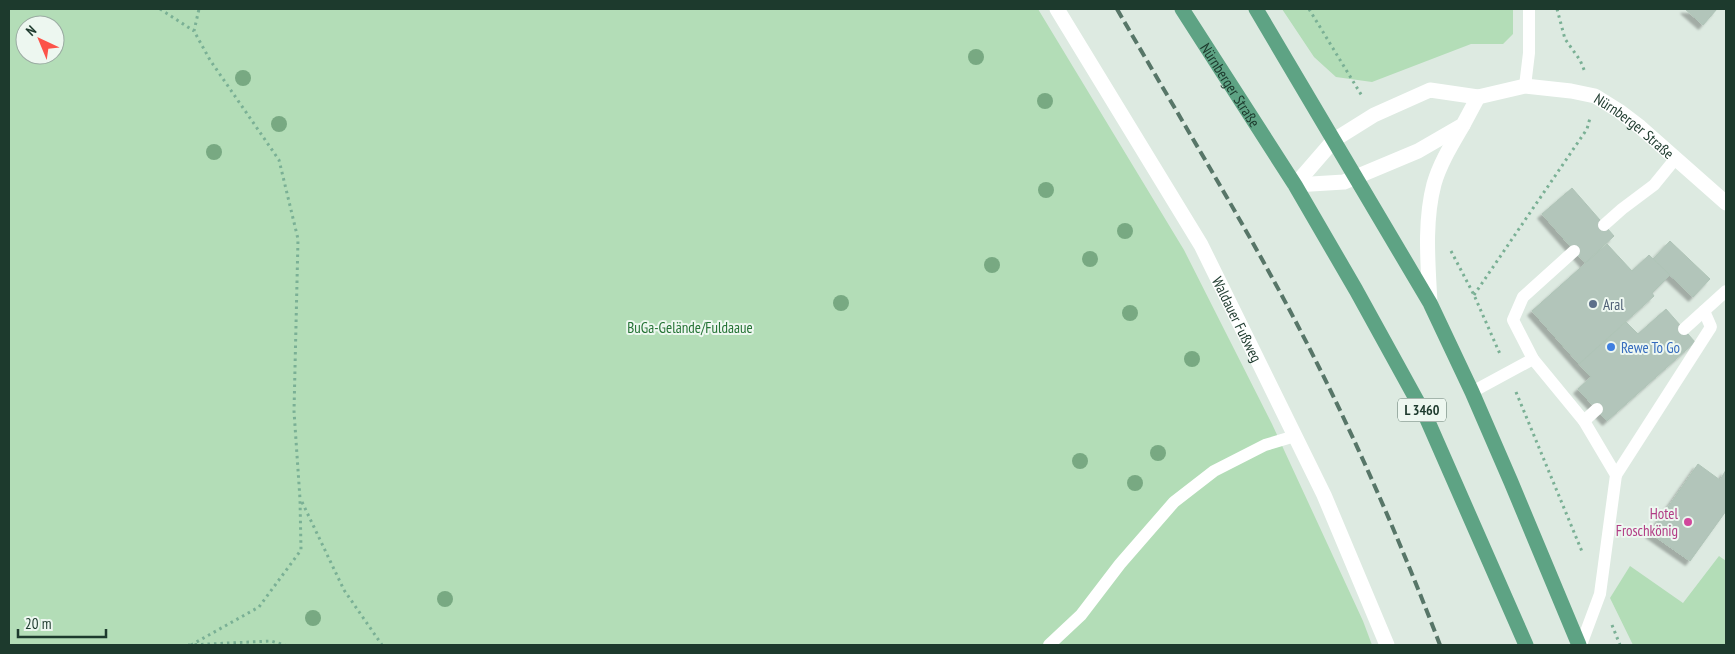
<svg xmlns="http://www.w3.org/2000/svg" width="1735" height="654" font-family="'PT Sans Narrow',sans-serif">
  <defs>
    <filter id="shadow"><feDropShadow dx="-4.5" dy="4.5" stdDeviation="1" flood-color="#0004"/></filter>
  </defs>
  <rect width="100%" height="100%" fill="#ddeae1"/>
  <g fill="#b3ddb7" fill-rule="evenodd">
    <path d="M9 9H1038L1184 250 1272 424 1363 621 1372 645H9ZM25 25H55V55H25Z"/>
    <polygon points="1282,9 1513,9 1513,34 1503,44 1471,44 1372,82 1336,77 1314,57"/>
    <polygon points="1719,556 1726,561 1726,645 1633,645 1610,598 1630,566 1683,603"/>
  </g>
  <g fill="#b2c5ba" stroke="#afc4b7" filter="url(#shadow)">
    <polygon points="1685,9 1717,9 1703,25"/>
    <polygon points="1572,188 1614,236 1585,263 1542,214"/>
    <polygon points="1670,241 1710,279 1693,297 1653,259"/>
    <polygon points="1607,244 1632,271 1649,255 1670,275 1652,293 1654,296 1579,364 1532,311"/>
    <polygon points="1666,309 1695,342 1607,421 1578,389 1591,377 1579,364 1626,322 1638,334"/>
    <polygon points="1698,464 1720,480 1726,470 1726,511 1690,561 1650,533"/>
  </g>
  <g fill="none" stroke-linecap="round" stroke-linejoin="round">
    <g stroke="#7ab095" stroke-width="3" stroke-dasharray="2.5 4" stroke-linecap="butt">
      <polyline points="160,9 194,31"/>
      <polyline points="1309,9 1362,96"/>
      <polyline points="1557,9 1565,39 1580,60 1585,72"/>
      <polyline points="1451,251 1474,295 1500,354"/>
      <polyline points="1474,295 1587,129 1590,118"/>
      <polyline points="1516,392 1583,554"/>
      <polyline points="302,502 344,590 382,645"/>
      <polyline points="1612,625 1620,645"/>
      <polyline points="188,645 271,641 285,645"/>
      <polyline points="191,645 259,607 301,550 300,499 294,411 298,239 279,160 210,60 194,31 199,9"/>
    </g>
    <g stroke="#fff" stroke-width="12">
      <polyline points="1525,86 1529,53 1529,9"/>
      <polyline points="1604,225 1622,209 1654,185 1676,158"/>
      <polyline points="1574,251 1523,297 1513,320 1533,359 1584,421 1616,475 1600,594 1581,645"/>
      <polyline points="1684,329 1726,291"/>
      <polyline points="1472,392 1533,359"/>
      <polyline points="1584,421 1597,409"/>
      <polyline points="1616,475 1711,327 1704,311"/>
      <polyline points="1049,645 1081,615 1120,564 1174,502 1214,471 1265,445 1295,436"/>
    </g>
    <g stroke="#fff" stroke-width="15">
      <path id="s1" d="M1057 9 1201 245 1324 495 1387 645"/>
      <path id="s2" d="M1295 185 1334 140 1374 115 1430 90 1478 97 1525 86 1571 91 1595 96 1619 111 1640 127 1726 203"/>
      <polyline points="1295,185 1344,182 1418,151 1463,125 1478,97"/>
      <path d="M1430 303C1428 264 1424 222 1434 184 1440 163 1452 144 1463 125"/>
    </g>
    <g stroke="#5ea384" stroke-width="15">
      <path id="s3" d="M1182 9 1295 185 1356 290 1426 417 1526 645"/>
      <polyline points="1256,9 1430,303 1472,392 1511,482 1579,645"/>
    </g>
    <path stroke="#577668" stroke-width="4" stroke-dasharray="10 5" stroke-linecap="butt" d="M1117 9C1174 108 1234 206 1288 307 1346 416 1396 530 1440 645"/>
  </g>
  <g fill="#78a982">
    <circle cx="976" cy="57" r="8"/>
    <circle cx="243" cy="78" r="8"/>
    <circle cx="1045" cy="101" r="8"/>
    <circle cx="279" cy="124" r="8"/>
    <circle cx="214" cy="152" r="8"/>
    <circle cx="1046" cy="190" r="8"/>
    <circle cx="1125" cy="231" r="8"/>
    <circle cx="1090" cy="259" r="8"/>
    <circle cx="992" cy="265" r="8"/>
    <circle cx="841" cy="303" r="8"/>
    <circle cx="1130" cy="313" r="8"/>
    <circle cx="1192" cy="359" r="8"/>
    <circle cx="1158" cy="453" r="8"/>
    <circle cx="1080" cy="461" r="8"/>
    <circle cx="1135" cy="483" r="8"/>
    <circle cx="445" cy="599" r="8"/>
    <circle cx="313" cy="618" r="8"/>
  </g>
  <circle fill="#5c6f8a" stroke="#edf7f0" stroke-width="2" cx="1593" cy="304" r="5"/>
  <circle fill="#3f7fe0" stroke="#edf7f0" stroke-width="2" cx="1611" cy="347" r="5"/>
  <circle fill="#d1479c" stroke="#edf7f0" stroke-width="2" cx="1688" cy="522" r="5"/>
  <g text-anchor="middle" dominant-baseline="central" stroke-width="4" stroke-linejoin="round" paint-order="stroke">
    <rect fill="#edf7f0" stroke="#5b7368" stroke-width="1" x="1398" y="398.5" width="48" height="23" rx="4"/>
    <g font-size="14" font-weight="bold" fill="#1d3a2d">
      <text x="1422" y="410">L 3460</text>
    </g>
    <g font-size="15" fill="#1d3a2d" stroke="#edf7f0">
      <text stroke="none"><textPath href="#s3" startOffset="90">Nürnberger Straße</textPath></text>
      <text stroke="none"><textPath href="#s2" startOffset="385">Nürnberger Straße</textPath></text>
      <text stroke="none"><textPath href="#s1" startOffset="359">Waldauer Fußweg</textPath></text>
    </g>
    <g font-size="15" fill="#4e5e75" stroke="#edf7f0" text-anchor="start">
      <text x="1603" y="304">Aral</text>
    </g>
    <g font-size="15" fill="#257335" stroke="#edf7f0">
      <text x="690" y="327">BuGa-Gelände/Fuldaaue</text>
    </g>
    <g font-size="15" fill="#366cbe" stroke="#edf7f0" text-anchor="start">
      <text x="1621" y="347">Rewe To Go</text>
    </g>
    <g font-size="15" fill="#b23c85" stroke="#edf7f0" text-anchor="end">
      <text x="1678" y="513">Hotel<tspan x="1678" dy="17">Froschkönig</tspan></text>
    </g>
  </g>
  <rect width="1735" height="654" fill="none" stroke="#1d3a2d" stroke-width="20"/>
  <g transform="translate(40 40) rotate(316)"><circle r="24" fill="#edf7f0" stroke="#9aaba2"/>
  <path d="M0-4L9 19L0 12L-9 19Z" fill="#fc5349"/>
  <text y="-8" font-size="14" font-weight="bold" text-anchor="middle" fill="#1d3a2d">N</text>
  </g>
  <path d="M18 629v8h88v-8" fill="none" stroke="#1d3a2d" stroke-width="2.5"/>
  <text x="25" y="629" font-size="15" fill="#1d3a2d" stroke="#edf7f0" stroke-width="4" paint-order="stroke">20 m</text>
</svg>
